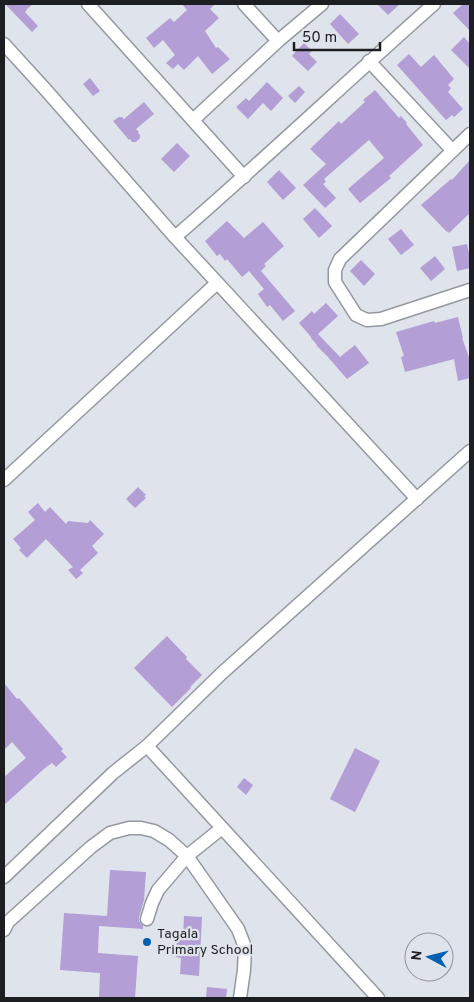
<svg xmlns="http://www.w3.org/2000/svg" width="474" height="1002" font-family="Overpass,sans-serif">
  <rect width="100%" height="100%" fill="#dfe3eb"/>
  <g fill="#b39ed5">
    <polygon points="5,4 33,4 26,10 27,10 25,12 38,26 32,32"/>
    <polygon points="182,4 215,4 210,9 219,18 205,31 216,48 218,47 230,59 212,74 198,56 184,70 178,64 173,69 166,63 175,55 163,40 154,48 146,38 170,18 174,22 187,10"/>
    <polygon points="377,4 400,4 388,15"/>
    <polygon points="463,4 470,4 470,31 453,13"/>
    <polygon points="340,14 359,34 348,44 330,24"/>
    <polygon points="464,37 470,44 470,69 451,50"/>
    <polygon points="304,43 312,51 309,54 317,62 308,71 292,56"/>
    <polygon points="409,54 421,67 434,55 454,79 448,85 451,88 448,92 463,109 454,117 452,115 446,120 397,65"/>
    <polygon points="90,78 100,91 93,96 83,84"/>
    <polygon points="267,82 283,98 271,111 263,103 248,119 236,107 246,98 249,101"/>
    <polygon points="299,86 305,92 295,103 288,96"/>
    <polygon points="375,90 399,118 401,116 407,123 406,124 423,145 389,176 391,178 360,203 348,189 384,158 369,140 324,179 326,182 323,184 336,198 325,208 303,185 326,164 310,149 339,121 341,124 365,102 363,100"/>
    <polygon points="144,102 154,114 136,129 139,132 138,133 140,135 140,138 136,142 132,142 130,139 129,140 113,121 119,117 122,117 124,119"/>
    <polygon points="177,143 190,156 174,172 161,159"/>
    <polygon points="470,160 470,213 449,233 448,231 447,232 421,205 451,179 452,180"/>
    <polygon points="279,170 296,188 283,200 267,182"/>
    <polygon points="315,208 332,226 319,238 303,219"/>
    <polygon points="227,221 244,238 263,222 284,246 264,264 266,266 261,271 295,311 283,321 270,305 267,307 258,294 264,289 249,271 242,277 227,259 225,261 220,254 217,256 205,241"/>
    <polygon points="401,229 414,245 401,255 388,239"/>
    <polygon points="467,244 470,258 470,268 457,271 452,247"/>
    <polygon points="435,256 445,269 431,281 420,268"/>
    <polygon points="361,260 375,274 364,286 350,271"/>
    <polygon points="326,303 338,316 318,334 340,357 355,345 369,363 347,379 327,356 316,345 317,345 311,338 311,337 299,323 312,311 314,314"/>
    <polygon points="458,317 463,338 462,338 470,360 470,378 458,381 454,359 405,372 401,357 404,356 396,332 434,321 435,323"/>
    <polygon points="138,487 146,495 144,496 146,498 135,508 126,499"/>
    <polygon points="38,503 45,512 50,507 66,524 68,521 88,523 90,520 104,534 92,546 98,553 80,570 83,573 76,579 68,570 73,567 46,539 27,558 19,550 21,548 13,539 35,520 28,512"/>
    <polygon points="167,636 187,657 186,659 202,675 190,687 191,688 172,707 134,668"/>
    <polygon points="4,683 17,699 19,698 63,749 61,751 67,757 56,767 52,763 45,768 4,805 4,777 26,758 12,742 4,750"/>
    <polygon points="355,748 380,761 355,812 330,799"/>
    <polygon points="244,778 253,785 246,795 237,787"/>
    <polygon points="110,870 146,872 144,900 139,917 139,921 143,926 143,929 99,926 98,953 138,956 135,998 99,998 100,973 60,970 64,913 107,916"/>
    <polygon points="184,916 202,917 199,976 180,974 181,958 176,957 177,936 183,937"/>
    <polygon points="207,987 227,989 226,998 206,997"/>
  </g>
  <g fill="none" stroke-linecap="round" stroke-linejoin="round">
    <g stroke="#95989f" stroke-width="15">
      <g id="minor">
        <polyline points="88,4 244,177"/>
        <polyline points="244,4 278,41"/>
        <polyline points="4,44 45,89 175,237 417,499"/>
        <polyline points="369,61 452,150"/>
        <polyline points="193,120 278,41 322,4"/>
        <polyline points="470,134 340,259 335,270 335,282 356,315 367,320 381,319 470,290"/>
        <path d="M175 237C263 161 347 81 434 4"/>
        <polyline points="4,480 217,283"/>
        <polyline points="147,746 378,998"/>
        <polyline points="4,877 113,773 147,746 222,673 470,451"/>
        <polyline points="147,919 152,903 158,890 187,856 222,828"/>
        <polyline points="4,930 8,922 91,847 110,833 129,828 141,828 154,831 169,840 187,856 238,929 245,947 244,970 240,998"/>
      </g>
    </g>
    <use href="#minor" stroke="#fff" stroke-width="12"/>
  </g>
  <circle fill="#0161ae" stroke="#dfe3eb" stroke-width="2" cx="147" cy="942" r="5"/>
  <g text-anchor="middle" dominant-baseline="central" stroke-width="4.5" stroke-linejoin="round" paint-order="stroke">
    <g font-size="14" fill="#1d1e21" stroke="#dfe3eb" text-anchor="start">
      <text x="157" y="934">Tagala<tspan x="157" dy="16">Primary School</tspan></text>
    </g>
  </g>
  <rect width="474" height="1002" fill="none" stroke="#1d1e21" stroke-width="10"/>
  <g transform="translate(429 957) rotate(277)"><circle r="24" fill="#dfe3eb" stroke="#91949a"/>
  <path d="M0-4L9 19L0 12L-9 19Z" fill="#0161ae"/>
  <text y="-8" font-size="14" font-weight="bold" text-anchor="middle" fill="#1d1e21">N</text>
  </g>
  <path d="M294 42v8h86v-8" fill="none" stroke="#1d1e21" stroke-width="2.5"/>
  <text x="302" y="42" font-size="15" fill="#1d1e21" stroke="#dfe3eb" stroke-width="4" paint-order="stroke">50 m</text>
</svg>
